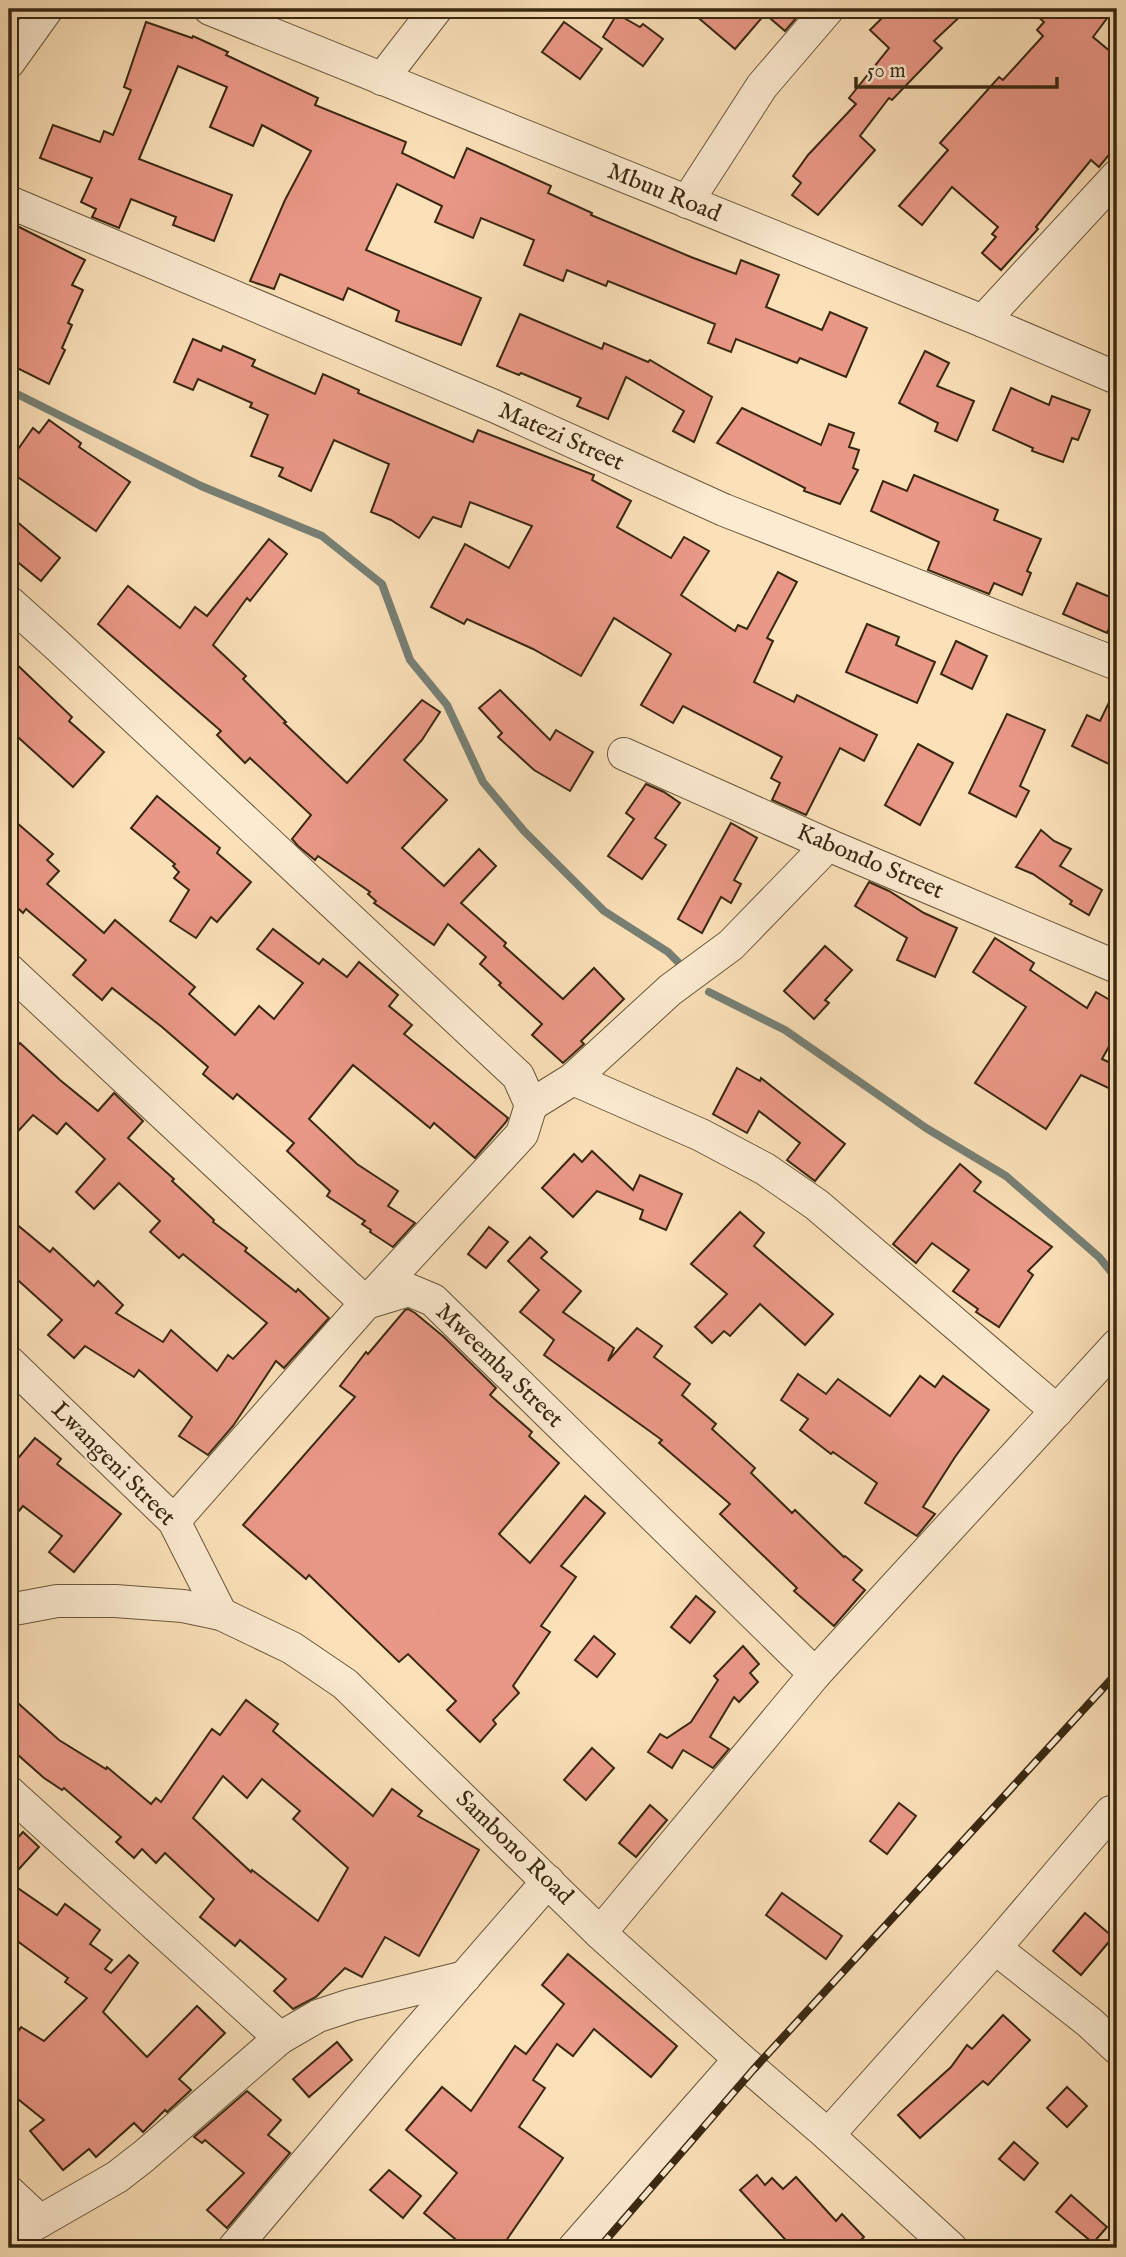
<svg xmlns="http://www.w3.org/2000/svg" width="1126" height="2257" font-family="'IM FELL English',serif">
  <rect width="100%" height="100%" fill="#fbe0b8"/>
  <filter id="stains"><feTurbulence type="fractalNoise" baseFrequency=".00286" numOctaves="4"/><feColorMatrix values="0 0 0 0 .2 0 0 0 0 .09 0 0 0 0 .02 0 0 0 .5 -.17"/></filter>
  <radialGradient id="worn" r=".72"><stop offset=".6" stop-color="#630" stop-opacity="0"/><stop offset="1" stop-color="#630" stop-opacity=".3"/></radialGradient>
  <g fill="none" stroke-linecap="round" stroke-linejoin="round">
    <g stroke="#778075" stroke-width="8">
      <polyline points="9,390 201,486 322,536 382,584 410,660 447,705 483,782 524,831 604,911 668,952 679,963"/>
      <polyline points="709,992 785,1030 926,1128 1006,1176 1099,1257 1117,1279"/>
    </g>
  </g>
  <g fill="#ea9886" stroke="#392811" stroke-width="2" fill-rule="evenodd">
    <polygon points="688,9 804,9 785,31 765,14 735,49"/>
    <polygon points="891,9 968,9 934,41 942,48 892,100 889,98 860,136 875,150 818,215 792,195 801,183 793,176 808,155 856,104 849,98 889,48 870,30"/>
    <polygon points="1029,9 1114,9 1093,37 1117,57 1117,145 1099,167 1091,160 1036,227 1038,229 1001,270 982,253 996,237 992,234 998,227 952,187 922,225 899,206 948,150 940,143 999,77 1003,80 1043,36 1037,30 1044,22"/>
    <polygon points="617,14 640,27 643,24 663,39 643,66 603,37"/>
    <polygon points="146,22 192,38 193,36 228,52 226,55 318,98 315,105 406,142 402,153 454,178 467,148 551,186 548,193 592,213 591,215 691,257 736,274 741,260 779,275 766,307 822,330 830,312 867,328 846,377 800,358 797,363 736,339 731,352 708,343 715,324 608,281 606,286 567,270 563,281 524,265 534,240 481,218 473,238 435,222 442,206 397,184 366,250 481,298 461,345 396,321 399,311 348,288 343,300 280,274 274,289 250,281 285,200 311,151 262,125 253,146 210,127 227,87 178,66 139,159 232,195 214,241 173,225 176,217 131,199 119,228 92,217 96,209 81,202 92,178 40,158 53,125 100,142 104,131 113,135 131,90 124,87"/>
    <polygon points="564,22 602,49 580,79 542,52"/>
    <polygon points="9,222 85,260 72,285 83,290 68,323 72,325 62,348 65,350 49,384 9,364"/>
    <polygon points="520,314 602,349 604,343 648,362 650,360 712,397 694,442 673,431 684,411 626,377 608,419 577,406 581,398 521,373 519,375 497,366"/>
    <polygon points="193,339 221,351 223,346 255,360 252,366 315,394 323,374 359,390 358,393 473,442 478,430 594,475 592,480 631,501 617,527 671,558 684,537 709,551 681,595 735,631 738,625 747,629 778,572 797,582 767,638 773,641 754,682 794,702 797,695 877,735 864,761 840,748 806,815 772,800 780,783 771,778 782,757 683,706 673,723 641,705 671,654 614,618 581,676 533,649 467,619 464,624 431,607 465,544 509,568 532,526 470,502 461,527 433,517 419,538 391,520 371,512 389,464 334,440 311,491 279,476 283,468 251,456 268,415 250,407 252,403 198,379 193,390 174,382"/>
    <polygon points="925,351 949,363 937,386 974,401 957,441 935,431 938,423 899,403"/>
    <polygon points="1011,388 1049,405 1052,396 1090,410 1078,440 1072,438 1063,462 1032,451 1033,448 993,430"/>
    <polygon points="742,408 821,445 829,424 854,433 849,447 859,450 853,468 858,470 840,504 804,491 805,488 717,443"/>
    <polygon points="49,420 81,443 79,447 130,482 96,531 9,471 9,462 33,428 39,433"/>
    <polygon points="914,475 998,510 994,520 1041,539 1027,571 1031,573 1022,595 994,583 989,594 928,570 939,542 871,511 883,481 907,491"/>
    <polygon points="9,515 60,558 41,581 9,555"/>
    <polygon points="269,539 287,554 250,601 247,598 213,645 246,676 243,679 286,722 284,723 347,783 422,700 440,712 422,740 404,760 447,800 402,848 444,886 479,849 496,866 461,903 506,943 504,946 563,999 594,968 624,999 581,1041 584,1044 563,1063 532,1035 542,1024 499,985 501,983 480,964 486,957 448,924 434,945 374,903 376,901 368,894 370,892 318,856 315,860 298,846 292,839 311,815 250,758 245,763 217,735 221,731 98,624 128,586 180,628 195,607 207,616"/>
    <polygon points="1077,583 1117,600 1117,611 1107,633 1063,614"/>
    <polygon points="867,624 899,637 896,645 935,662 917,703 846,672"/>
    <polygon points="956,641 987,656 972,689 941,674"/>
    <polygon points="9,657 72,717 69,721 104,752 73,787 9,729"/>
    <polygon points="1117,686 1117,768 1072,746 1087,715 1100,721"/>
    <polygon points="500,690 550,740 556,730 593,752 570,791 534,770 498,737 502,733 479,708"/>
    <polygon points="1007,714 1045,730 1020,786 1029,791 1016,817 969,793"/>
    <polygon points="918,744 953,763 920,825 885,805"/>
    <polygon points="646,784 664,792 680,803 655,838 666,845 642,879 608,856 634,819 626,813"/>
    <polygon points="157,796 220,848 217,853 251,882 217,922 211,917 196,938 170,921 189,890 174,878 179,872 173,866 175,864 131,828"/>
    <polygon points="9,816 53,854 47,860 59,871 47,884 104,933 115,920 195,987 189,994 235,1035 259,1006 274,1019 303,983 257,949 273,929 319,964 323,959 347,977 359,962 398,995 389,1006 412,1025 404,1034 508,1118 506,1122 475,1158 434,1123 430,1128 353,1065 309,1119 357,1164 398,1191 388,1206 415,1223 393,1247 370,1232 371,1230 362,1224 365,1221 327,1196 330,1191 287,1151 294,1143 237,1094 233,1099 203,1074 208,1067 162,1027 112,988 102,1000 73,975 86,960 26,909 23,913 9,900"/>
    <polygon points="731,823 757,838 734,880 741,884 731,903 721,897 702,933 678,919"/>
    <polygon points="1041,830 1054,841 1071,849 1060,866 1102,890 1089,915 1070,904 1072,901 1033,874 1016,867"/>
    <polygon points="869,882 889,891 924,913 957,928 935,977 897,960 907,938 855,906"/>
    <polygon points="995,938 1034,963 1030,970 1087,1008 1096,992 1117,1004 1117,1032 1102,1059 1117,1066 1117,1092 1081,1075 1046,1129 975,1083 1026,1007 973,972"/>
    <polygon points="825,946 852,970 825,1000 829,1003 814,1019 784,991"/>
    <polygon points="20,1043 60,1080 98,1111 114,1093 143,1121 128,1138 174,1179 172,1181 214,1220 213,1222 247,1248 245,1251 296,1292 298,1289 329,1318 284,1368 276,1361 233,1426 208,1455 179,1436 192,1417 139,1370 134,1377 85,1346 74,1358 48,1335 62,1320 9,1272 9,1218 50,1252 53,1248 94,1286 98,1281 123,1305 116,1313 163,1342 171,1330 217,1371 228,1355 233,1359 267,1323 183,1254 179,1258 150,1232 160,1221 119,1183 94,1209 76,1192 105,1159 66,1123 57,1134 33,1115 9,1141 9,1054"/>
    <polygon points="737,1068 760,1081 761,1078 845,1144 815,1181 787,1160 800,1143 759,1111 747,1133 713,1114"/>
    <polygon points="592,1151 633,1190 640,1175 682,1194 666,1230 640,1219 643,1210 597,1191 573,1217 542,1188 574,1154 582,1162"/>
    <polygon points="960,1164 981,1182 974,1191 1052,1247 1028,1271 1033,1275 999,1327 976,1312 978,1309 953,1291 969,1270 932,1243 916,1263 893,1244"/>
    <polygon points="740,1212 764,1233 754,1246 833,1314 805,1345 760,1304 730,1336 724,1331 712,1343 695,1327 727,1294 691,1264"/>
    <polygon points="489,1227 508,1242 486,1268 468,1254"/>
    <polygon points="530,1237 547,1252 541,1258 581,1291 563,1312 614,1348 608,1361 637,1328 662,1346 654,1357 690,1384 682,1395 716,1424 712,1429 755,1468 751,1473 792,1513 795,1510 844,1557 845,1556 862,1570 853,1580 865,1590 834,1626 794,1591 797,1588 720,1514 730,1504 659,1443 662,1440 544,1355 554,1340 520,1312 539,1290 508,1261"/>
    <polygon points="408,1309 415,1313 444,1337 496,1388 490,1395 532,1432 529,1436 559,1463 499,1534 530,1563 585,1496 605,1513 561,1566 576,1577 541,1626 550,1632 513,1686 519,1693 493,1720 496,1724 480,1742 447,1710 456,1701 408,1654 399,1662 309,1575 306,1579 243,1525 355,1397 340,1386 366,1352 368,1354 405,1310"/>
    <polygon points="798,1374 826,1394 838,1379 890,1416 920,1376 935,1387 943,1376 989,1410 955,1457 923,1507 935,1514 917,1536 865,1503 877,1483 833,1452 831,1454 800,1430 808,1419 781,1400"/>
    <polygon points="35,1438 61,1459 57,1464 121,1514 74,1572 49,1552 62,1536 23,1506 9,1523 9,1469"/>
    <polygon points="696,1596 715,1612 690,1643 671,1627"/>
    <polygon points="594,1636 615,1654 597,1677 575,1660"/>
    <polygon points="743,1646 759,1664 750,1673 758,1682 739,1702 734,1697 710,1737 729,1749 713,1768 683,1750 672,1768 648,1752 660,1734 667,1738 691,1722 718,1680 714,1676"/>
    <path d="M9 1695 59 1740 106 1769 107 1767 151 1804 156 1798 161 1802 212 1729 220 1735 246 1700 278 1724 273 1731 373 1816 392 1789 422 1811 418 1816 479 1850 419 1956 385 1937 362 1977 345 1968 316 1997 293 2009 274 1991 286 1979 240 1940 235 1946 200 1917 214 1899 165 1853 156 1863 142 1849 134 1858 116 1842 121 1837 64 1788 62 1790 44 1778 9 1747ZM223 1776 247 1798 262 1779 300 1811 293 1819 348 1868 318 1921 252 1870 251 1872 193 1818Z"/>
    <polygon points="592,1748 614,1768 586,1800 564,1780"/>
    <polygon points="899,1803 916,1816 887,1854 870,1841"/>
    <polygon points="650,1805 667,1820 636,1857 619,1843"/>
    <polygon points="23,1832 39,1847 9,1880 9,1847"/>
    <polygon points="9,1882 57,1915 65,1904 100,1930 90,1944 112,1960 105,1969 111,1973 129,1955 138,1963 103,2012 147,2057 197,2006 225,2033 179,2079 191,2090 167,2112 165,2110 143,2132 134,2123 96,2157 89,2149 63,2170 30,2131 44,2120 9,2092 9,2046 21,2027 44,2041 87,1998 65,1982 68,1978 9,1935"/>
    <polygon points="782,1893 842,1936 826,1959 766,1915"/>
    <polygon points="1085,1913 1113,1937 1081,1975 1053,1951"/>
    <polygon points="568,1954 677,2046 651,2077 594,2029 573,2056 557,2044 533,2080 545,2088 519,2127 563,2158 501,2248 466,2248 424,2213 457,2173 406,2130 442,2087 471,2111 515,2046 526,2054 564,2004 542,1985"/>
    <polygon points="1003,2015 1030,2040 988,2085 983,2081 920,2138 898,2115 951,2067 967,2045 972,2049"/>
    <polygon points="337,2042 352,2060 309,2097 293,2079"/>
    <polygon points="1067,2087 1087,2106 1067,2127 1047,2108"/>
    <polygon points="247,2091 281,2120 268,2135 290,2153 227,2228 207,2210 244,2173 205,2140 202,2143 194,2137"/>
    <polygon points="1014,2142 1038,2163 1024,2180 999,2159"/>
    <polygon points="389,2170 421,2196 403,2218 370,2190"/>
    <polygon points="757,2175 765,2185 772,2178 783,2189 796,2177 836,2221 842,2214 864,2237 853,2248 793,2248 740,2190"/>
    <polygon points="1071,2195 1107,2227 1093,2243 1056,2212"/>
  </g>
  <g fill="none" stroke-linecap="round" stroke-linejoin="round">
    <g stroke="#6a563b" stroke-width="34">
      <g id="street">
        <polyline points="210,9 983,321 1117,378"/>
        <polyline points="9,62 47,9"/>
        <polyline points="382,79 436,9"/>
        <polyline points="9,202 494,406 724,510 1117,664"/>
        <polyline points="687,202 762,86 828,9"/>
        <polyline points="983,321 1117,176"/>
        <polyline points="9,602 58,646 518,1076 531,1105 522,1134 366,1303 174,1521"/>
        <polyline points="624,754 828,845 1117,967"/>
        <polyline points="9,970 366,1303 409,1290 433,1300 815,1674"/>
        <polyline points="573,1079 701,1135 765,1169 817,1205 1057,1411"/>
        <polyline points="531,1105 573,1079 670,990 731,945 828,845"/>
        <polyline points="9,1362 174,1521 221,1614"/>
        <polyline points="9,1610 57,1601 115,1601 183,1606 221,1614 292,1648 345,1684 600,1933 740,2059 828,2135 951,2248"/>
        <polyline points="9,1792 280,2038"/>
        <polyline points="600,1933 815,1674 1117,1345"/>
        <polyline points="995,1948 1089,2022 1117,2048"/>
        <polyline points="828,2135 995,1948 1111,1812 1117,1811"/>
        <polyline points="9,2192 40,2221"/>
        <polyline points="9,2239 117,2177 144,2156 280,2038 318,2016 351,2005 465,1977"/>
        <polyline points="234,2248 402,2049 548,1881"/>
        <polyline points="574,2248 740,2059"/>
      </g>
    </g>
    <use href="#street" stroke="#fcebd1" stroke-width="32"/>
    <g stroke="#392811" stroke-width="8">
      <polyline id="rail" points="599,2248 753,2070 1117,1673"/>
    </g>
    <use href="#rail" stroke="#fcebd1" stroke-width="5" stroke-dasharray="16" stroke-linecap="butt"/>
  </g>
  <g text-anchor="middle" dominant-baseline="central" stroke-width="5" stroke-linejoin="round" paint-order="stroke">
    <g font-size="24" fill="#392811" stroke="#fcebd1">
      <text transform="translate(664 193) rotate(22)">Mbuu Road</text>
      <text transform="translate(561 437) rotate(24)">Matezi Street</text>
      <text transform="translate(870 862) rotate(23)">Kabondo Street</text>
      <text transform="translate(499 1366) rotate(44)">Mweemba Street</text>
      <text transform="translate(113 1464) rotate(45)">Lwangeni Street</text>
      <text transform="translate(514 1848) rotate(44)">Sambono Road</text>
    </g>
  </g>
  <rect width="1126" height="2257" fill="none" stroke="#fbe0b8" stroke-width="35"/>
  <rect x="10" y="10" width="1105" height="2236" fill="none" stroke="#392811" stroke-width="3.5"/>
  <rect x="18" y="18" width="1091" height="2222" fill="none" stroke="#392811" stroke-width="2"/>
  <path d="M856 77v10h201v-10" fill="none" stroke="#392811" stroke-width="3.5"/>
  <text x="867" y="77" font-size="21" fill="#392811" stroke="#fcebd1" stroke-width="5" paint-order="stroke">50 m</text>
  <rect width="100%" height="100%" filter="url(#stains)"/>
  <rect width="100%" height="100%" fill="url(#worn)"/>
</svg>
